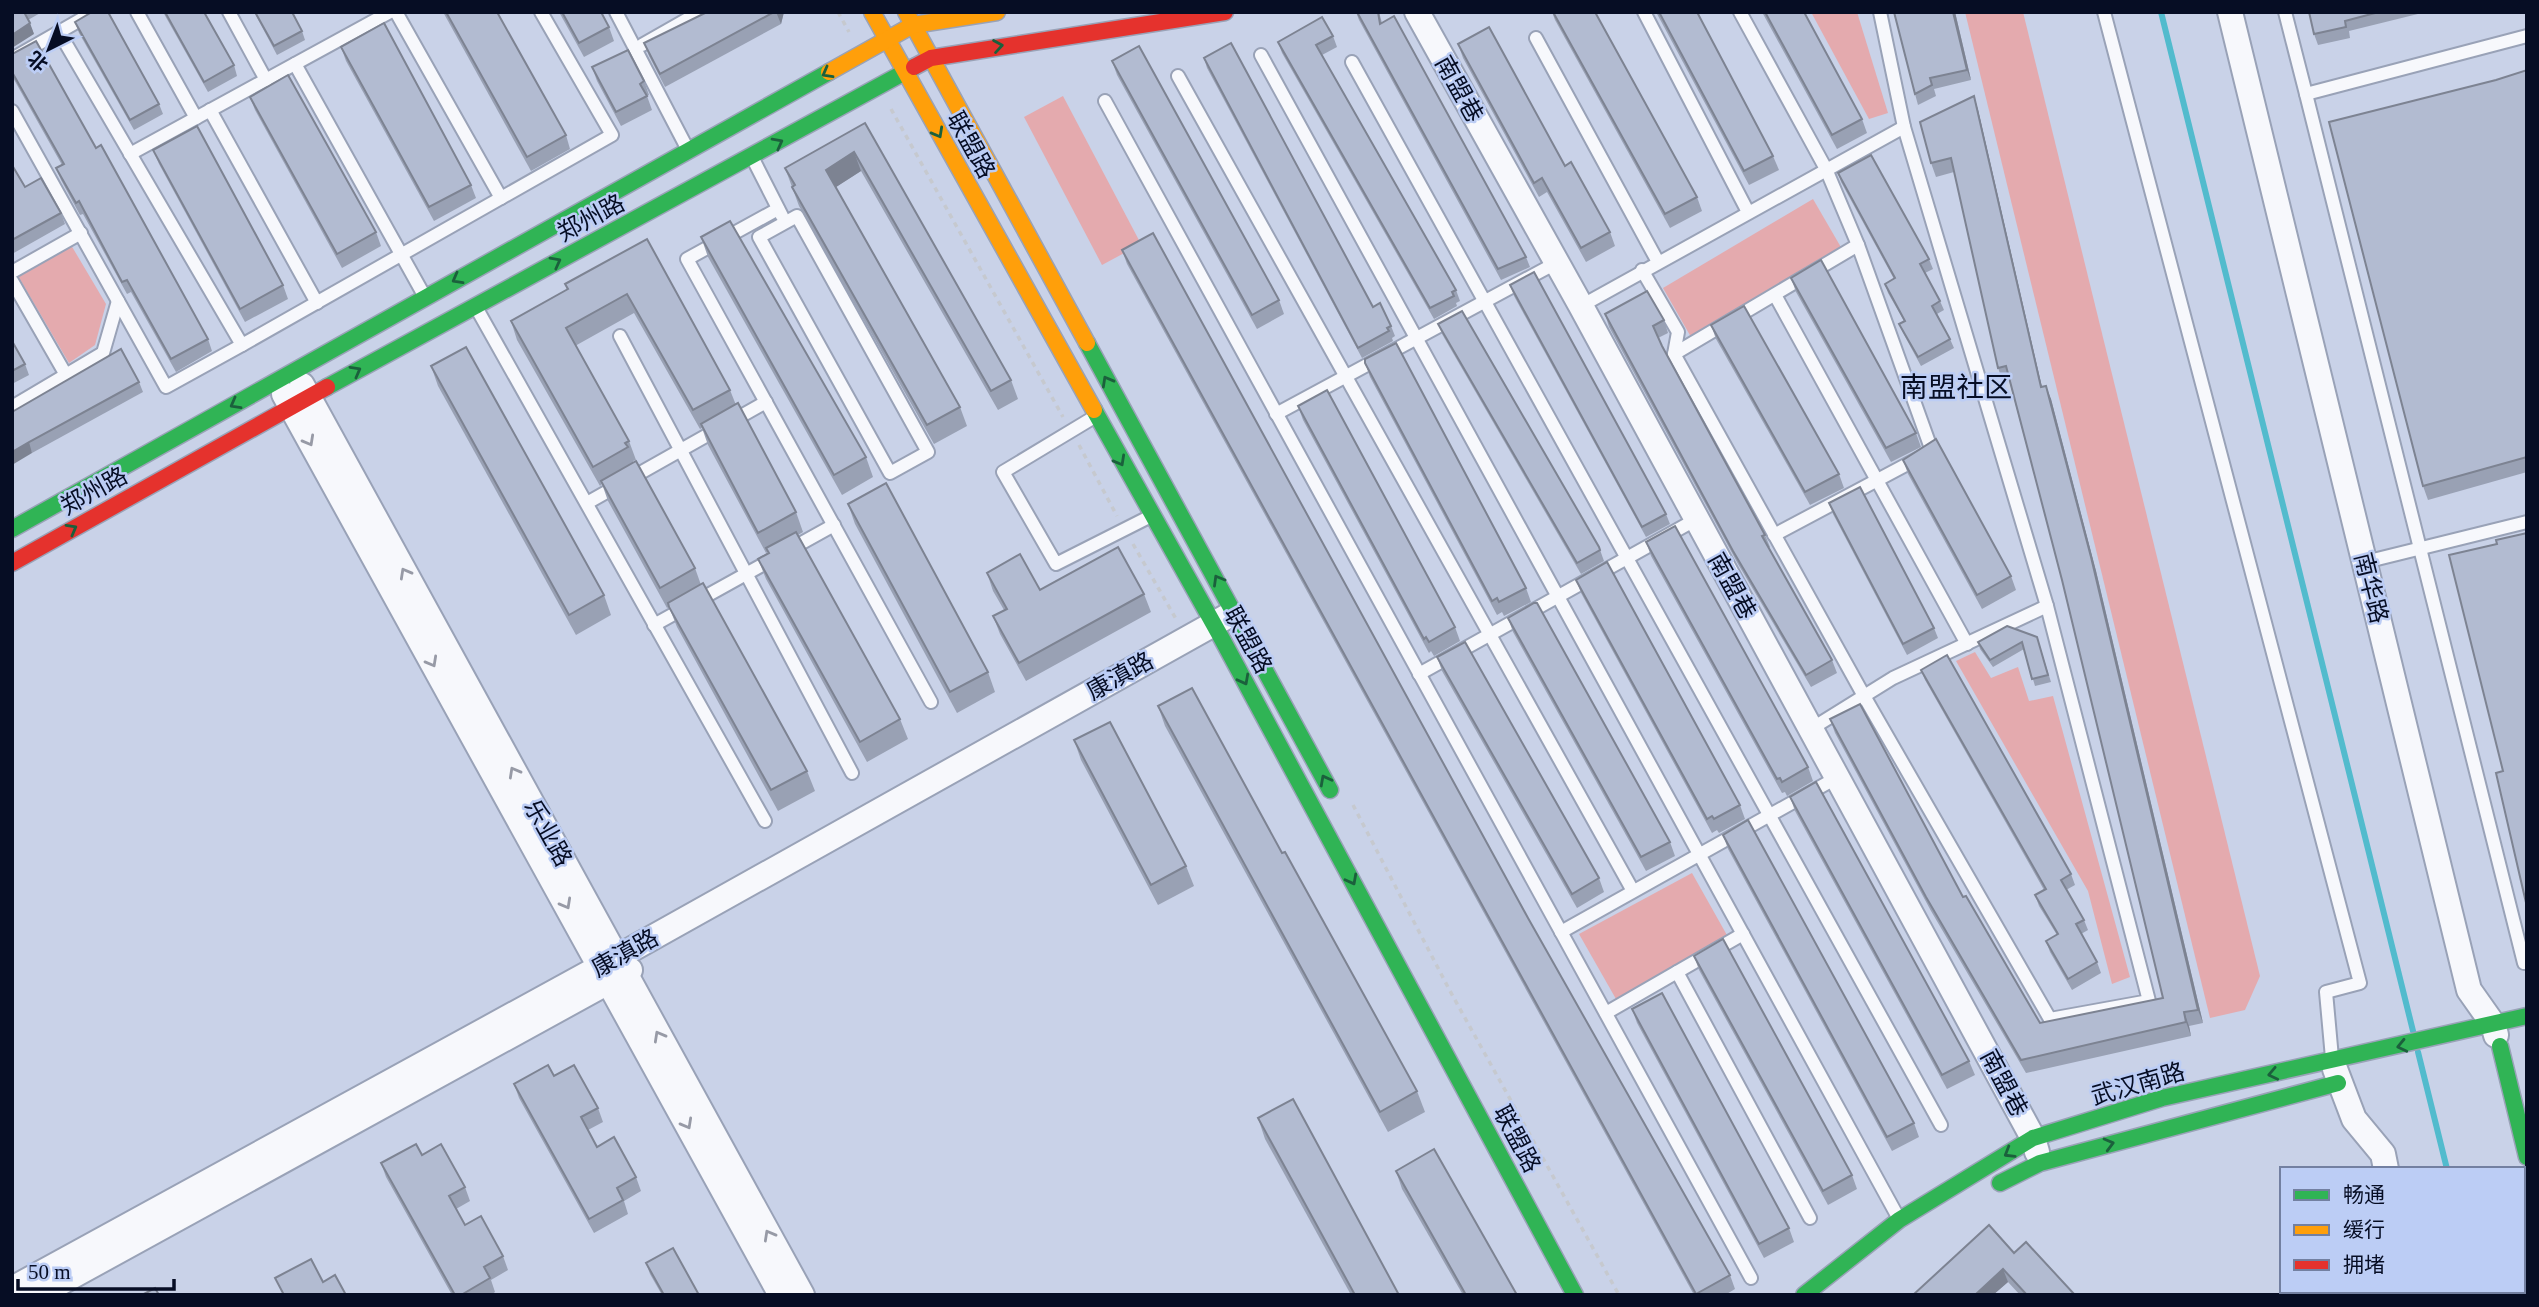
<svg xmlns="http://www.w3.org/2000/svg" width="2539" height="1307" font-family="'Times New Roman','Noto Sans SC',serif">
  <rect width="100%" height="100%" fill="#c9d2e8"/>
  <g fill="#e4aaae">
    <polygon points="1811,12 1857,12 1888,113 1869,119"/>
    <polygon points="1965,12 2023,12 2260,976 2245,1010 2210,1018"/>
    <polygon points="1063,96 1141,244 1102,265 1024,117"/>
    <polygon points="1813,199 1842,249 1691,337 1663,288"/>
    <polygon points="71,245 106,304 95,345 69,363 18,276"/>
    <polygon points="1975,652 1991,678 2018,667 2029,701 2053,696 2130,977 2112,984 2088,891 1956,661"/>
    <polygon points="1692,873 1728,937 1616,999 1579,934"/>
  </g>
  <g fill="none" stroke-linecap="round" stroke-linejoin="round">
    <g stroke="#52bbcd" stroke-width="6">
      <polyline points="2161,12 2413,1031"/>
      <polyline points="2418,1052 2447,1169"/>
      <polyline points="2478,1291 2478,1295"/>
    </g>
    <g stroke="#99a2b7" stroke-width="16">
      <g id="lane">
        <polyline points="137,12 196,118"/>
        <polyline points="229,12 266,80"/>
        <polyline points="396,12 501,198"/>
        <polyline points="616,12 687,148"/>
        <polyline points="1644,12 1748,212"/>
        <polyline points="1740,12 1826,169 1858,245 1932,451 1774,535"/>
        <polyline points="2104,12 2360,983 2326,992 2332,1058"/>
        <polyline points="2285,12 2306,94"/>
        <polyline points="59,32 242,345 612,135 541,12"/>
        <polyline points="1536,38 1658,262"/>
        <polyline points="642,45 700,12"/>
        <polyline points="1261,55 1898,1217"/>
        <polyline points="12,59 94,12"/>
        <polyline points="1352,62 1941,1125"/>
        <polyline points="295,64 425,297"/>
        <polyline points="1178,76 1633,891"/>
        <polyline points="1105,101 1751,1278"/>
        <polyline points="210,110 317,303"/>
        <polyline points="12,111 166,387 242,345"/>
        <polyline points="130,154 390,12"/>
        <polyline points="752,157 782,216"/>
        <polyline points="778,209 687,259 931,702"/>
        <polygon points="797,216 928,452 890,473 759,237"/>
        <polyline points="1642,270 1678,332 1674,354 1864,696 2050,1019 2149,1001 2047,606 1904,127 1880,12"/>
        <polyline points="12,272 81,233"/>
        <polyline points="12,281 66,375"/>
        <polyline points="1775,295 1967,644"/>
        <polyline points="1581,306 1904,127"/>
        <polyline points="477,309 765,821"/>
        <polyline points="620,336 852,773"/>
        <polyline points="1674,354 1858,245"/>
        <polyline points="12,407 103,353 118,301"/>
        <polyline points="1276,414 1556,263"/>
        <polyline points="1096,416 1003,472 1056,564 1151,516"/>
        <polyline points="587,503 766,402"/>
        <polyline points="789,550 834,525"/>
        <polyline points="2365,562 2527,522"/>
        <polyline points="654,625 773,559"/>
        <polyline points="1419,674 1695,520"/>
        <polyline points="1811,729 1893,678 2047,606"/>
        <polyline points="1561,932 1838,777"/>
        <polyline points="2524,963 2306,94 2527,36"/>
        <polyline points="1677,972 1810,1218"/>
        <polyline points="1606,1013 1743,934"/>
      </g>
    </g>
    <g stroke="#99a2b7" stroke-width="28">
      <g id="street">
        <polyline points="1417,12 1581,306 2033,1138 2037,1152"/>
        <polyline points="2230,12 2469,990 2493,1024 2496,1035"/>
        <polyline points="302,385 802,1295"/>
        <polyline points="284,394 781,1295"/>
        <polyline points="2335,1069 2354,1119 2383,1154 2386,1169"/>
        <polyline points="12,1289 600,967 1226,617"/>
        <polyline points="2414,1291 2414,1295"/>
        <polyline points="38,1295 630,970"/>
      </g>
    </g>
    <g stroke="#99a2b7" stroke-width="19">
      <g id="fast">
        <polyline points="1087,343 1330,790"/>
        <polyline points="327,387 914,67"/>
        <polyline points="1094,410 1222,639 1575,1295"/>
        <polyline points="12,529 829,72"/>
        <polyline points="2500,1046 2527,1157"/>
        <polyline points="2000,1183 2040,1163 2338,1083"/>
        <polyline points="1804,1295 1899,1220 2033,1138 2162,1098 2527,1016"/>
      </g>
    </g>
    <g stroke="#99a2b7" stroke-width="19">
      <g id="slow">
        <polyline points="872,12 1094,410"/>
        <polyline points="906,12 1087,343"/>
        <polyline points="829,72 913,25 997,12"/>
      </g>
    </g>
    <g stroke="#99a2b7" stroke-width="19">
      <g id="jam">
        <polyline points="914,67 931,58 1225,12"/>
        <polyline points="12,563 327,387"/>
      </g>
    </g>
    <g stroke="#c6c9cf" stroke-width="3.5" stroke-dasharray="5 5" stroke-linecap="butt">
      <polyline points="838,12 849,32"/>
      <polyline points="891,109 1063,417"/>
      <polyline points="1079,445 1117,516"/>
      <polyline points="1133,544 1176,619"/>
      <polyline points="1353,805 1450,991 1619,1295"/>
    </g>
    <use href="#lane" stroke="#f7f8fc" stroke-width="12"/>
    <use href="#street" stroke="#f7f8fc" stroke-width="24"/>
    <use href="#fast" stroke="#30b455" stroke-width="16"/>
    <use href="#slow" stroke="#ff9f0a" stroke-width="16"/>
    <use href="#jam" stroke="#e5322d" stroke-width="16"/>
  </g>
  <g fill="#99a1b4">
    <polygon points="12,12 42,12 28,20 34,34"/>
    <polygon points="163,12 204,12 234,65 237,76 208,92"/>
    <polygon points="254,12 292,12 302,31 305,40 277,55"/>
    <polygon points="443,12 497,12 566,135 570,149 531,171"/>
    <polygon points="559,12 601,12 609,27 614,41 584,57"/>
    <polygon points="707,12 784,12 781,24 665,87 649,56 644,43"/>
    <polygon points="1356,12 1379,12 1382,23 1526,257 1530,267 1501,280 1359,20"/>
    <polygon points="1552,12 1595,12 1697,197 1702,211 1670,228 1555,20"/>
    <polygon points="1656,12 1697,12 1773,156 1779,170 1749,185"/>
    <polygon points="1762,12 1804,12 1862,119 1867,133 1837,149"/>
    <polygon points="1955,12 1971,80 1934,89 1936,96 1918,105 1915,94"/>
    <polygon points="2309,12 2426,12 2349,31 2350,38 2318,45 2314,34"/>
    <polygon points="75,22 159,104 163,114 134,130 79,33"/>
    <polygon points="1333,36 1337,47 1322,55 1456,290 1460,301 1456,303 1457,306 1434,319 1282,53 1278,42"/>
    <polygon points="1458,44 1565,166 1610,232 1615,246 1586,262 1547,192 1539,197 1463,58"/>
    <polygon points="341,47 471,185 476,198 434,221 346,61"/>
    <polygon points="12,54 96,148 208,339 212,351 176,372 131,292 127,294 83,214 80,215 61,180 56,168 62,165 12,76"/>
    <polygon points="1204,58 1373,307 1391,326 1395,336 1392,338 1393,341 1362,358 1207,68"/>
    <polygon points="1112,61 1279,300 1284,314 1257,329 1117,75"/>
    <polygon points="592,67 644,81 649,95 647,96 652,110 621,126 597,81"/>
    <polygon points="2527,70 2527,472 2428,500 2423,486 2496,80"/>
    <polygon points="1974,96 1978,110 2042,387 2051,399 2096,571 2203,1023 2189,1026 2191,1036 2026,1073 1931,911 1835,733 1830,719 1963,897 2040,1023 2163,998 2062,580 2009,380 2003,382 1998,368 1954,172 1936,177 1931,163"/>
    <polygon points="250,97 376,232 381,246 342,268 255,110"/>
    <polygon points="865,123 1011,380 1018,399 998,410 861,171 836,187 960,407 967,426 934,444 799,206 785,168"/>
    <polygon points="153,150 283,285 288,299 245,322 159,164"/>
    <polygon points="12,165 25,187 61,213 65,224 12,254"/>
    <polygon points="1838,173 1929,259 1933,269 1925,273 1940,301 1944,310 1937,314 1950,339 1954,348 1921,366 1903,333 1899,324 1904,321 1888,293 1885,284 1894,279 1841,182"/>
    <polygon points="701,237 866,457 873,477 842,495 708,257"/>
    <polygon points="647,239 730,390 736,405 796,512 803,532 798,535 900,719 908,739 867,762 766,579 758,559 768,553 768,552 766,553 708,445 702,428 700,429 634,313 575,346 629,441 636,460 633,461 633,463 695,568 701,585 807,771 815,791 778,811 677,627 669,607 667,608 608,501 602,484 600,486 517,340 511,321 567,290 565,284"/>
    <polygon points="1122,250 1528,918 1730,1275 1735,1289 1725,1295 1694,1295 1127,264"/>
    <polygon points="1791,278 1916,433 1921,447 1891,462 1796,292"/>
    <polygon points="1510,285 1666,514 1670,524 1646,537 1514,296"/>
    <polygon points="1605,314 1664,320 1668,333 1658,338 1662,346 1765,535 1770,547 1769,548 1832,660 1837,673 1811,687 1738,564 1609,327"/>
    <polygon points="1438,324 1599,547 1604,561 1581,574 1442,334"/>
    <polygon points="1711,325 1839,474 1844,488 1810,505 1716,339"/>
    <polygon points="12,341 25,364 29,375 12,384"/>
    <polygon points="1365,363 1526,588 1531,602 1504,616 1502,612 1497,615 1370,377"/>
    <polygon points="431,366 604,595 611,615 576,635 438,386"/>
    <polygon points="139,382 143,392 32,453 12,412"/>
    <polygon points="1298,406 1455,627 1460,641 1434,656 1431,651 1429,653 1303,420"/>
    <polygon points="1903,460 2011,576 2016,590 1982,609 1908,474"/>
    <polygon points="1829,503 1934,628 1938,638 1907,655 1833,514"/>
    <polygon points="848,504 988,672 995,692 957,713 855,524"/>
    <polygon points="1646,542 1808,767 1813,781 1787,796 1785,792 1782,793 1651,556"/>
    <polygon points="987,573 1040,590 1144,594 1151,612 1026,681 1000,634 993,616 1004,610 993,591"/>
    <polygon points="1576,580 1740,805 1745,819 1719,833 1717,830 1712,833 1581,593"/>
    <polygon points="1508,618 1670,842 1675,856 1646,871 1513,632"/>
    <polygon points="2037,637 2051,682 2035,686 2024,649 1993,667 1980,649 1978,642"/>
    <polygon points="1437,657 1599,878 1604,892 1577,908 1442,671"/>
    <polygon points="1921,670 2071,874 2075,885 2066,890 2084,920 2088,930 2081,934 2097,962 2101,973 2072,990 2050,952 2046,941 2057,935 2039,906 2035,895 2044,890 1925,680"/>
    <polygon points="1158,706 1282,853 1417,1091 1425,1112 1388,1132 1165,726"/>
    <polygon points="1074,740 1186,866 1194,886 1158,905 1081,760"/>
    <polygon points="1790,797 1969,1061 1975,1075 1947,1089 1795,811"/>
    <polygon points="1723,835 1914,1123 1919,1137 1892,1151 1728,849"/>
    <polygon points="1694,956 1852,1175 1857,1189 1828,1205 1699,970"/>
    <polygon points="1632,1009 1789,1228 1794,1242 1764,1258 1637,1023"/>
    <polygon points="554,1076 598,1108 603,1122 588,1130 597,1147 636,1177 641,1191 624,1201 628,1214 594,1233 519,1098 514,1084"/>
    <polygon points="1258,1118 1399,1295 1351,1295 1265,1139"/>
    <polygon points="422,1155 465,1187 470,1201 456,1209 465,1225 503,1256 508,1270 491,1280 495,1292 491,1295 452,1295 386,1177 381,1163"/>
    <polygon points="1396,1171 1517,1295 1463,1295 1402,1189"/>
    <polygon points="2014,1253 2075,1295 2020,1295 2008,1282 1993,1295 1913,1295"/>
    <polygon points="646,1263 699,1295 662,1295 650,1274"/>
  </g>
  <g fill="#7d8392">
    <polygon points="776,12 784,12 781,24"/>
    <polygon points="1953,12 1955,12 1971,80 1967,70"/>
    <polygon points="30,23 34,34 12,48 12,35"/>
    <polygon points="1974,96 1978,110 2045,401 2041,387"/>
    <polygon points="854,152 861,171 833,189 826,170"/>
    <polygon points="2046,386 2051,399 2096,571 2203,1023 2198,1010"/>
    <polygon points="29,442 32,453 12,465 12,452"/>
    <polygon points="2184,1012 2189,1026 2191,1036 2186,1022"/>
    <polygon points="2003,1269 2008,1282 1993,1295 1975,1295"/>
  </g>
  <g fill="#b2bbd1" stroke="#7d8392" stroke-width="2">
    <polygon points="12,12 24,12 30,23 12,35"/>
    <polygon points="92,12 108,12 159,104 130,120 75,22"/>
    <polygon points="165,12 204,12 234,65 204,82"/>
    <polygon points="255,12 292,12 302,31 274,46"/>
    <polygon points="446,12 497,12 566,135 527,157"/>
    <polygon points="562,12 601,12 609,27 579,43"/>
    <polygon points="707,12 774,12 660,74 644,43"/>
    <polygon points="1357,12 1378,12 1380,24 1394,16 1526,257 1498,269"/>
    <polygon points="1553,12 1595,12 1697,197 1665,214"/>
    <polygon points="1659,12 1697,12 1773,156 1744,171"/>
    <polygon points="1765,12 1804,12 1862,119 1832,135"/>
    <polygon points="1894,12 1953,12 1967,70 1930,78 1932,85 1915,94"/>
    <polygon points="2309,12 2379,12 2345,21 2346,27 2314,34"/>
    <polygon points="1322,17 1333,36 1316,45 1456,290 1452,292 1454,296 1430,308 1278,42"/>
    <polygon points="384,23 471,185 429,207 341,47"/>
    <polygon points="1489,27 1565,166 1571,162 1610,232 1581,248 1542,178 1534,183 1458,44"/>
    <polygon points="36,41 96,148 101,145 208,339 171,359 127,280 122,282 79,201 76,203 56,168 64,164 12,72 12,54"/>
    <polygon points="1231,43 1373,307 1380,303 1391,326 1387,328 1389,331 1358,348 1204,58"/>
    <polygon points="1139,46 1279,300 1252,315 1112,61"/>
    <polygon points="628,50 644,81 640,84 647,96 616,112 592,67"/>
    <polygon points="2527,70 2527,457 2423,486 2329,122 2496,80"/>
    <polygon points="288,75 376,232 337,254 250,97"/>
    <polygon points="1974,96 2041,387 2046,386 2091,557 2198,1010 2184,1012 2186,1022 2021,1060 1926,897 1830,719 1860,704 1963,897 1966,896 2040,1023 2163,998 2062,580 2006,366 1998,368 1951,158 1931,163 1920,122"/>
    <polygon points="865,123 1011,380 991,391 854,152 826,170 960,407 927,425 792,187 795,185 785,168"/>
    <polygon points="197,126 283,285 240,309 153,150"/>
    <polygon points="1871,155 1929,259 1920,264 1940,301 1932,306 1950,339 1918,357 1899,324 1905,321 1885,284 1895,278 1838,173"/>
    <polygon points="12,165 25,187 41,178 61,213 12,240"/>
    <polygon points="730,221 866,457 834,475 701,237"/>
    <polygon points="1153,233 1528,918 1730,1275 1696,1294 1122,250"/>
    <polygon points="647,239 730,390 693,410 627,294 566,328 629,441 625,443 628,447 593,467 511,321 568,289 565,284"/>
    <polygon points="1821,260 1916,433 1886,448 1791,278"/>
    <polygon points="1534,272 1666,514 1642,527 1510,285"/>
    <polygon points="1647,291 1664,320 1653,326 1662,346 1765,535 1762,536 1832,660 1806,675 1733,551 1605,314"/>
    <polygon points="1744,306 1839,474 1805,492 1711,325"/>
    <polygon points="1462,311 1599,547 1600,550 1577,563 1438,324"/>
    <polygon points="12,341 25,364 12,371"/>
    <polygon points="1396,343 1526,588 1499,602 1497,598 1492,601 1365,363 1365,359"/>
    <polygon points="466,347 604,595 569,615 431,366"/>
    <polygon points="121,349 139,382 29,442 12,452 12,412"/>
    <polygon points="1327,390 1455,627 1429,642 1426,637 1424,639 1298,406"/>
    <polygon points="738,403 796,512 758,533 701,424"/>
    <polygon points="1936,439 2011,576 1977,595 1903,460"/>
    <polygon points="636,461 695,568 660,588 601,481"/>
    <polygon points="886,483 988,672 950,692 848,504"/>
    <polygon points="1860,487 1934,628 1903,644 1829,503"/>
    <polygon points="1675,526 1808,767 1782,782 1780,778 1777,779 1646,542"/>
    <polygon points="796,532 900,719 860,742 758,559 769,553 766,548"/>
    <polygon points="2527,533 2527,907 2496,773 2503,771 2449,555 2497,544 2496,540"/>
    <polygon points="1118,547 1144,594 1019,663 993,616 1007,609 987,573 1020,554 1040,590"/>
    <polygon points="1607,562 1740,805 1714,819 1712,816 1707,819 1576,580"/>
    <polygon points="703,583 807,771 771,790 669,607 668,603"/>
    <polygon points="1534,603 1537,603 1670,842 1641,857 1508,618"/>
    <polygon points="2007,626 2037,637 2048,675 2032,679 2022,642 1990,660 1978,642"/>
    <polygon points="1465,642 1599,878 1572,894 1437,657"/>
    <polygon points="1947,655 2071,874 2061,880 2084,920 2076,924 2097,962 2068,979 2046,941 2058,934 2035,895 2046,889 1921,670"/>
    <polygon points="1192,688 1282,853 1285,852 1417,1091 1380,1112 1158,706"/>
    <polygon points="1110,722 1186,866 1151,885 1074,740"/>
    <polygon points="1816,782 1969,1061 1942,1075 1790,797"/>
    <polygon points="1748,820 1914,1123 1887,1137 1723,835"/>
    <polygon points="1723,939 1852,1175 1823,1191 1694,956"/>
    <polygon points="1662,993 1789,1228 1759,1244 1632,1009"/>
    <polygon points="548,1065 554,1076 574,1065 598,1108 581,1117 597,1147 614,1137 636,1177 617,1188 623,1200 589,1219 514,1084"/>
    <polygon points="1293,1099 1399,1295 1355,1295 1258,1118"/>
    <polygon points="416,1144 422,1155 441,1144 465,1187 449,1196 465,1225 481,1216 503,1256 484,1267 490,1278 461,1295 455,1295 381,1163"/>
    <polygon points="1434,1149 1517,1295 1466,1295 1396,1171"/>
    <polygon points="1989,1225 2014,1253 2026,1242 2075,1295 2027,1295 2003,1269 1975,1295 1913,1295"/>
    <polygon points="673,1248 699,1295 664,1295 646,1263"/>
    <polygon points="311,1259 323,1282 335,1275 346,1295 284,1295 275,1278"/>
    <polygon points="155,1288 159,1295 142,1295"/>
  </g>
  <defs><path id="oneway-chevron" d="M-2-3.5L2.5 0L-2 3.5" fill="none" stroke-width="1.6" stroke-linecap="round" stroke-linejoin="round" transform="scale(1.75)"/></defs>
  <g stroke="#1b603c">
    <use href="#oneway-chevron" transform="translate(998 46) rotate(-9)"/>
    <use href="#oneway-chevron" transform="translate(827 73) rotate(151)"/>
    <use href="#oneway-chevron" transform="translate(938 133) rotate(61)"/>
    <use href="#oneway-chevron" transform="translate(778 143) rotate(-28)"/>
    <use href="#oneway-chevron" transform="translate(556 262) rotate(-28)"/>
    <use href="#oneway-chevron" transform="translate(457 279) rotate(151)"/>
    <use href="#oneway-chevron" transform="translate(356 371) rotate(-29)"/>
    <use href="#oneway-chevron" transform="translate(1107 381) rotate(-119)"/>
    <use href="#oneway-chevron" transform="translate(235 404) rotate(151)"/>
    <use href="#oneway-chevron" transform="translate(1120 461) rotate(61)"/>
    <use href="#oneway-chevron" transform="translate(72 529) rotate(-29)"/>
    <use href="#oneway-chevron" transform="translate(1218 580) rotate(-120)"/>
    <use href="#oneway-chevron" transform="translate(1244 680) rotate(62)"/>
    <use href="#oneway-chevron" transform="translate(1325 780) rotate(-118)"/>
    <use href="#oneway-chevron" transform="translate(1352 880) rotate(62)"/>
    <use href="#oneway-chevron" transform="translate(2402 1046) rotate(167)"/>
    <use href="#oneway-chevron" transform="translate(2273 1074) rotate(168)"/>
    <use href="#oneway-chevron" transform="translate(2109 1144) rotate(-15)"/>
    <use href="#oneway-chevron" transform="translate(2009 1153) rotate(149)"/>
  </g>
  <g stroke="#979aa6">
    <use href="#oneway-chevron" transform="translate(309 441) rotate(61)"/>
    <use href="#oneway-chevron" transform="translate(405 573) rotate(-119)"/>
    <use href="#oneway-chevron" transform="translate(432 662) rotate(61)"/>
    <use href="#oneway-chevron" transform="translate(514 772) rotate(-119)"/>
    <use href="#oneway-chevron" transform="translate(566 904) rotate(61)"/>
    <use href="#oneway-chevron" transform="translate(659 1036) rotate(-119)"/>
    <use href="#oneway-chevron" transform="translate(687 1124) rotate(61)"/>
    <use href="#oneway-chevron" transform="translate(769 1235) rotate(-119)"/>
  </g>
  <g text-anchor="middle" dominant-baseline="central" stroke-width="5" stroke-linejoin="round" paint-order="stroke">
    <g font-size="24" fill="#060d24" stroke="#bccdf5">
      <text transform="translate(1459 89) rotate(61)">南盟巷</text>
      <text transform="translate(971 145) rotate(61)">联盟路</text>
      <text transform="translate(591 218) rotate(-28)">郑州路</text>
      <text transform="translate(94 491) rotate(-29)">郑州路</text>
      <text transform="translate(1732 586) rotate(61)">南盟巷</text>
      <text transform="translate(2371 588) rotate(76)">南华路</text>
      <text transform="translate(1248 640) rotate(61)">联盟路</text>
      <text transform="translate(1120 676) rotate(-29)">康滇路</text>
      <text transform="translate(548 833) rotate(61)">乐业路</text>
      <text transform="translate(625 953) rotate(-29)">康滇路</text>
      <text transform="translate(2004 1083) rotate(62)">南盟巷</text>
      <text transform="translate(2138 1084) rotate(-16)">武汉南路</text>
      <text transform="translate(1517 1139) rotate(62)">联盟路</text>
    </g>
    <g font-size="28" fill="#060d24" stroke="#bccdf5">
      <text x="1956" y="387">南盟社区</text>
    </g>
  </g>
  <rect width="2539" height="1307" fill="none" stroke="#060d24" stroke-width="28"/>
  <rect x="2280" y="1167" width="245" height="126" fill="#bccdf5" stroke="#7380a1" stroke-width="2"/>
  <rect x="2294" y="1190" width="35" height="10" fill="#30b455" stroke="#7380a1" stroke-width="2"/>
  <text x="2343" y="1202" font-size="21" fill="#060d24">畅通</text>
  <rect x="2294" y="1225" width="35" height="10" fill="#ff9f0a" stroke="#7380a1" stroke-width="2"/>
  <text x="2343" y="1237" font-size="21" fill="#060d24">缓行</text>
  <rect x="2294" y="1260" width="35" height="10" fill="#e5322d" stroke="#7380a1" stroke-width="2"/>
  <text x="2343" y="1272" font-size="21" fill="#060d24">拥堵</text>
  <g transform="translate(49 49) rotate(222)" stroke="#bccdf5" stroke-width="5" paint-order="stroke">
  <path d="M0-5L12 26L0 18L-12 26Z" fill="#060d24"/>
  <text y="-10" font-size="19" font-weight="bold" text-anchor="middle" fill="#060d24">北</text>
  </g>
  <path d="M18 1279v10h156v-10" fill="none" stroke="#060d24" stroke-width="3.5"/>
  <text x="28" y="1279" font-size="21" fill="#060d24" stroke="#bccdf5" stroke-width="5" paint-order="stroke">50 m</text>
</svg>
